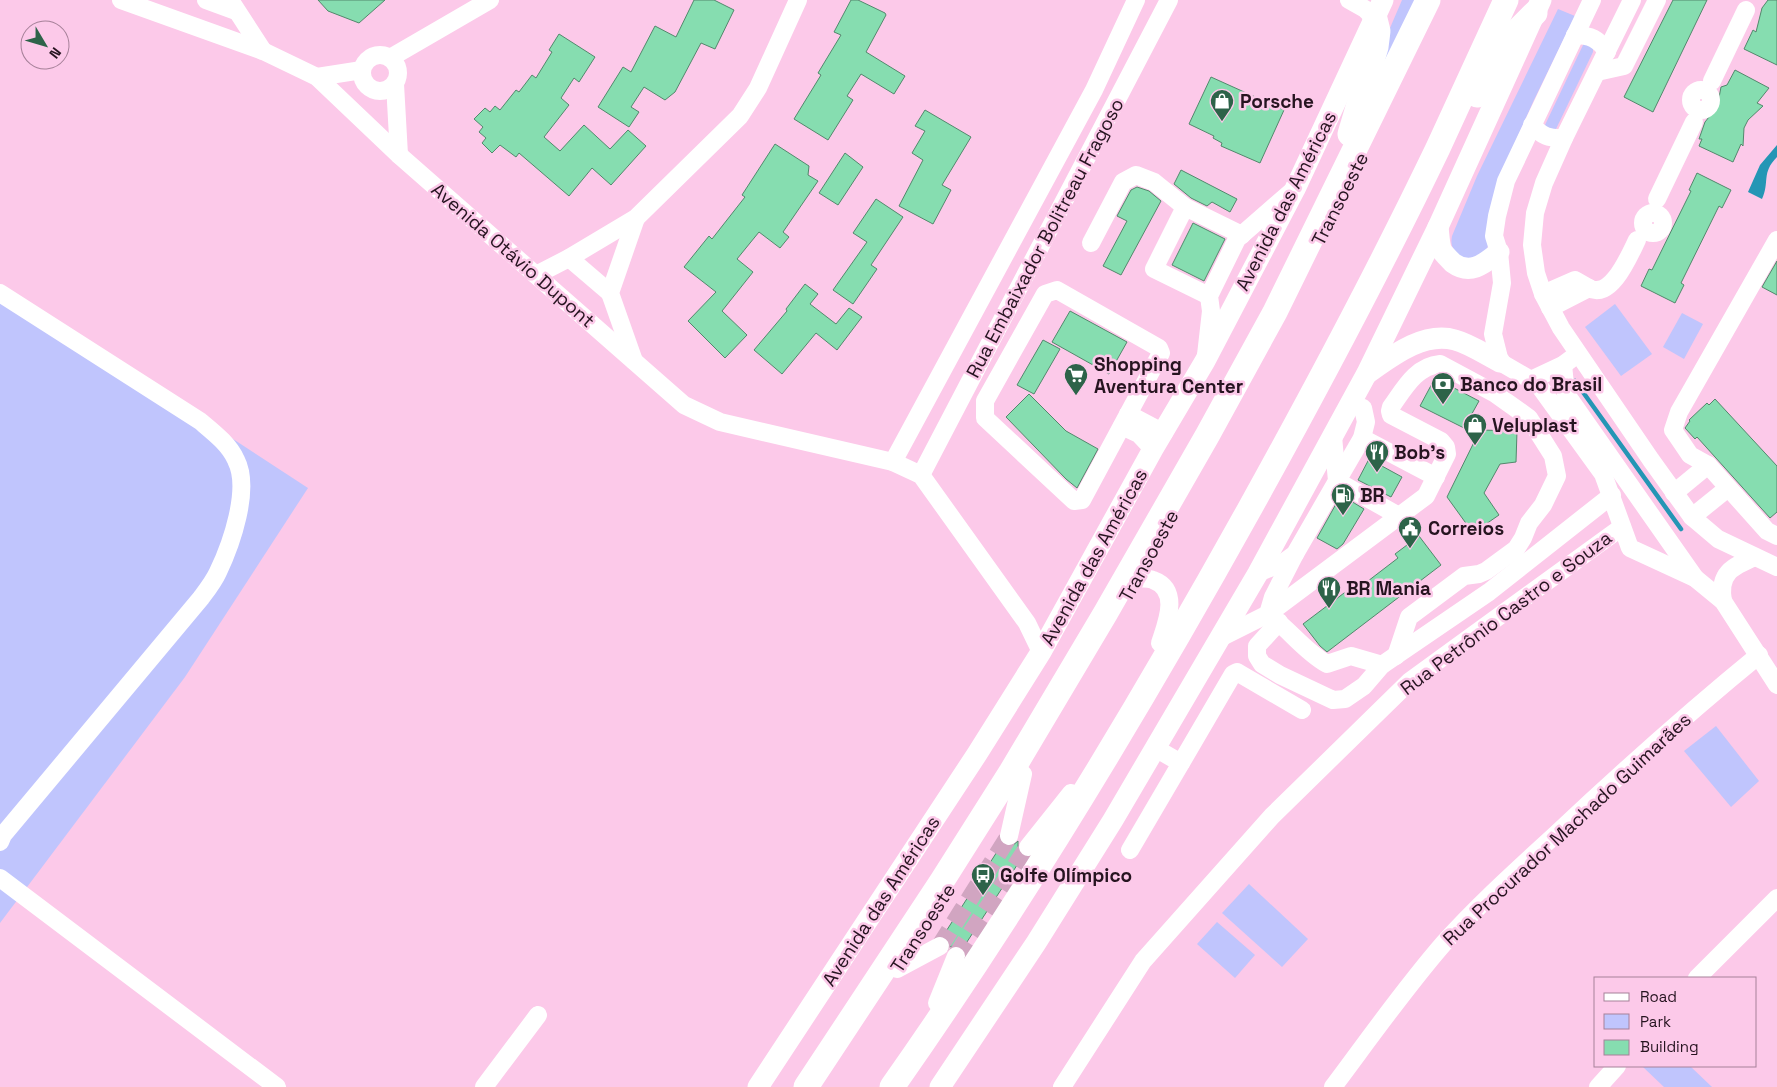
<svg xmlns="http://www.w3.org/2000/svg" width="1777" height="1087" font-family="'Space Grotesk',sans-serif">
  <rect width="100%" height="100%" fill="#fcc9e9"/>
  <g fill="#c0c5fd">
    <polygon points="1402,0 1418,0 1371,103 1390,28"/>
    <path d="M1558 9 1575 16 1534 100 1500 176 1488 246 1485 254 1468 262C1458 254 1449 250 1452 236L1477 176Z"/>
    <polygon points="1584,43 1593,47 1593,52 1556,129 1552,131 1548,130 1545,125"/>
    <polygon points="0,287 308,488 185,677 0,923"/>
    <polygon points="1615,304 1652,354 1621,376 1585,327"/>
    <polygon points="1682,313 1703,324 1684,359 1663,347"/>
    <polygon points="1716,726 1759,781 1731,807 1684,751"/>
    <polygon points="1249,884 1308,939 1282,967 1222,913"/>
    <polygon points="1217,922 1255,955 1235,978 1197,944"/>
    <polygon points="1645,1066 1690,1066 1712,1087 1664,1087 1643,1067"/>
  </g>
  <path fill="#2496b5" d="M1777 145V157C1761 173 1770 182 1762 199L1748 192 1760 165Z"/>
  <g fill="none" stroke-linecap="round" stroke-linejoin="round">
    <polyline stroke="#2496b5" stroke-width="4.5" points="1575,381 1681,529"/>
  </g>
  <g fill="#86ddb0" stroke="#52886c">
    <polygon points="318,0 385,0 359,23 328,11"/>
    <polygon points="694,0 714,0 734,10 715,49 701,43 675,92 665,100 644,87 631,107 639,112 629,127 598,107 623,67 631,72 655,26 676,37"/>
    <polygon points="851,0 858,0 885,13 886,15 866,52 905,76 894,94 861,74 847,96 853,100 828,140 794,119 821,75 818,73 841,35 834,32"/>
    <polygon points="1673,0 1707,0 1653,112 1624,97"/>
    <polygon points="1768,0 1777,0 1777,65 1744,49 1753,30 1756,32 1762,8"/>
    <polygon points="559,34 595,57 579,82 574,78 561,98 569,105 544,137 560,151 584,125 610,149 628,130 646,146 611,185 592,168 569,196 519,153 516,157 500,145 492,153 482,143 486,138 479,132 483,127 474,119 485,108 490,112 495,106 500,110 516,90 519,92 532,75 536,78 552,52 549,50"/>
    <polygon points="1735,70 1769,88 1757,103 1763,106 1748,120 1744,128 1743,146 1741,144 1733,162 1699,146 1702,139 1699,139 1705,122 1713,112 1718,103 1721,87 1727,85"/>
    <polygon points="1211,77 1284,110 1260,163 1221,146 1222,143 1213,138 1214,136 1189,124"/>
    <polygon points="925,110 971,137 942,185 951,190 933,224 899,206 923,160 912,153 925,131 915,126"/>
    <polygon points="775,144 809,166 808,175 818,181 783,232 789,237 780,248 759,232 737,259 753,272 722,311 747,335 725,358 688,321 716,292 684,267 709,236 712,239 745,197 742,195"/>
    <polygon points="845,153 863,167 838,205 819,193"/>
    <polygon points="1181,170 1237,199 1230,212 1212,202 1207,206 1191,198 1174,184"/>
    <polygon points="1697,173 1731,190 1722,208 1719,206 1681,283 1684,285 1675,303 1641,286 1649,269 1652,270 1691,191 1689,190"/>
    <polygon points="1137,187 1149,191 1161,201 1121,275 1103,266 1127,221 1117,216 1131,190"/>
    <polygon points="876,199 903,217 871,265 877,269 853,304 833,290 867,242 853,233"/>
    <polygon points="1193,223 1225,239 1204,281 1172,265"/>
    <polygon points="1777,261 1777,295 1762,287"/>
    <polygon points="805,284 818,294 810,304 836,324 849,308 862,317 837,350 816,333 782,374 754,350 787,311 786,309"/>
    <polygon points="1070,311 1127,342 1109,374 1052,342"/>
    <polygon points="1043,340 1060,349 1034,394 1017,385"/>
    <polygon points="1435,378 1479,401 1464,428 1420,406"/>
    <polygon points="1029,394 1066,431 1098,449 1077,488 1066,479 1006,417"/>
    <polygon points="1715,399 1777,466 1777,512 1770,518 1697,437 1695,439 1685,428 1690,421 1689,420 1707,403 1709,405"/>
    <polygon points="1480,430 1517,431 1516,462 1500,464 1484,493 1499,515 1473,533 1447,497"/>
    <polygon points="1369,459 1402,477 1391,497 1358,480"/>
    <polygon points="1341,495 1364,509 1343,544 1337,549 1317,538"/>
    <polygon points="1419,536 1441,565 1327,652 1320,646 1303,624 1352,587 1355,591 1398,558 1395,554"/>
    <polygon points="1018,841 1018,850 1023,856 963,948 955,945 950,947 949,941 943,936 1002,844 1012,846"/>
  </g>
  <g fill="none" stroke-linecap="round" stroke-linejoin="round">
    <g stroke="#d1a5c1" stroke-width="18" stroke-dasharray="18 9" stroke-linecap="butt">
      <polyline points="940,946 1009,836"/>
      <polyline points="956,956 1028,847"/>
    </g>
    <g stroke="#fff" stroke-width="18">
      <polyline points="121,0 263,51 317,77 399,155 684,405 720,422 893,462 921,475 1027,623 1041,652"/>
      <polyline points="206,0 236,11"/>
      <polyline points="230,0 263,51"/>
      <polyline points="1349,0 1365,9 1375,19"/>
      <polyline points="1592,0 1506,181 1497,216 1494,236 1499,252 1502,283 1493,334 1500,362 1531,380 1540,387 1603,474 1630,548 1695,578"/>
      <polyline points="1632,0 1564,138 1544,183 1535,213 1532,245 1536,273 1543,294 1561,328 1651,460 1692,517 1718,539 1777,567"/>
      <path d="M1575 35C1590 35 1599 39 1607 52"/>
      <circle cx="380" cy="73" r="18"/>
      <polyline points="390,58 490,0"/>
      <polyline points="1597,72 1624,66 1657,0"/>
      <polyline points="317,77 362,70"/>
      <polyline points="1712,81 1746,10"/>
      <polyline points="395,84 399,155"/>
      <circle cx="1701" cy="100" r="10"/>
      <path d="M1532 125C1542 136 1549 139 1564 138"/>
      <polyline points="1657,199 1694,122"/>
      <circle cx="1653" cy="223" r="10"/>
      <polyline points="1777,240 1679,412 1673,430 1690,455 1708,465 1767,531 1777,536"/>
      <polyline points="1091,243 1123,182 1136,175 1154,182 1185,207"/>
      <polyline points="569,258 610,293"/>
      <polyline points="536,275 569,258 636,218 740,116 758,88 798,0"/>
      <path d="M1589 288C1611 301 1630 254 1637 240"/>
      <polygon points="1057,290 1159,348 1161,353 1082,500 1074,501 985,418 985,401 1045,294"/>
      <path d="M0 293 200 421C213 432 229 444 236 460 251 489 231 545 218 572 214 581 207 590 201 598L3 835 0 842"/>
      <polyline points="1543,294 1575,280 1589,288 1550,308"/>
      <polyline points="1209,296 1154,269 1185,207 1242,235"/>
      <polyline points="1206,355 1211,311 1209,296 1237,239 1291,192"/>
      <polyline points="634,361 610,293 636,218"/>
      <polyline points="1563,365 1566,394 1695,578 1723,601 1777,685"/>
      <polyline points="1531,380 1563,365 1571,359"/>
      <polyline points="1363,408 1366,422 1362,438 1337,481 1399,516"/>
      <polyline points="1128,414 1164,433"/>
      <polyline points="1122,426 1139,434 1153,449"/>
      <polyline points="1362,438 1436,477"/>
      <polyline points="893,462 1094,90 1136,0"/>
      <polyline points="921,475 1169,0"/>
      <polyline points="1674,493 1708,465"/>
      <polyline points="1692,517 1728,488"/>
      <path d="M1295 554 1273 597 1268 614C1290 630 1304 651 1327 664L1351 656 1382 665"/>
      <polyline points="1258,573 1284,562 1295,554 1337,481 1333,436"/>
      <path d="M1137 578C1142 579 1148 578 1153 580 1181 590 1166 624 1160 643"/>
      <path d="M1723 601C1718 573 1732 567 1755 557"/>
      <polyline points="1279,622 1257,646 1257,656 1262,664 1280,675 1333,700 1345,699 1364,686 1382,665 1489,592 1612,495"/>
      <path d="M1220 638 1268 614 1426 496 1447 454 1446 447 1441 441 1391 415 1390 411 1391 407C1404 389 1416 366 1440 364L1494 393 1529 418 1553 456 1557 476 1543 505 1529 523 1523 538 1516 549 1486 571 1479 574 1464 576 1409 617 1396 656"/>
      <polyline points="1181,763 1233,674 1237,672 1242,675 1302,710"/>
      <polyline points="1009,836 1023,774"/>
      <polyline points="1028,847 1071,793"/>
      <polyline points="1130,850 1181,763 1155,748"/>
      <polyline points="0,878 277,1087"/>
      <polyline points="897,969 940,946"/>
      <polyline points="1697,978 1777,898"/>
      <polyline points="937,1003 956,956"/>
      <polyline points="484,1087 538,1015"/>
      <polyline points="1062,1087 1143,961 1272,816 1410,681 1622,527"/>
      <path d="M1333 1087C1369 1039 1404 989 1444 943 1478 905 1517 870 1555 835 1621 773 1688 713 1759 655"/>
      <polyline points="1598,1087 1617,1066"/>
    </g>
    <g stroke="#fff" stroke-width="21">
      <path d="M1438 227C1439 234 1439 245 1442 251 1445 255 1450 260 1453 263 1471 276 1485 263 1499 252"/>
      <path d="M1368 373C1392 356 1424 331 1455 340 1470 344 1486 355 1500 362"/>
      <polyline points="758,1087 977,754 1041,652 1153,449 1205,361 1295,189 1383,0"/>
      <polyline points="940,1087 1036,943 1113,820 1258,573 1367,373 1438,227 1541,0"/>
    </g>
    <g stroke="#fff" stroke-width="25">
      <polyline points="1477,95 1513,35 1535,13"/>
      <polyline points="1350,134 1376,47 1378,31 1375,19"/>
      <polyline points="806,1087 942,881 1011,772 1105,614 1207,436 1275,312 1428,0"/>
      <path d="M892 1087C1022 902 1139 708 1249 510 1315 391 1379 271 1438 148 1461 99 1483 49 1506 0"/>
    </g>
  </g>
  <defs>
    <g id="shop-pin" transform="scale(1.25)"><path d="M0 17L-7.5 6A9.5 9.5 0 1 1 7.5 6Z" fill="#2d6349" stroke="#fcc9e9"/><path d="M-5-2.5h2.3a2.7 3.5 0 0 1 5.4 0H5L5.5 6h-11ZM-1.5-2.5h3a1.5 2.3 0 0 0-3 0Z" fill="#fff"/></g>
    <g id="supermarket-pin" transform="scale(1.25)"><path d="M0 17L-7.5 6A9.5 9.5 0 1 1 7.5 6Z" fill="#2d6349" stroke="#fcc9e9"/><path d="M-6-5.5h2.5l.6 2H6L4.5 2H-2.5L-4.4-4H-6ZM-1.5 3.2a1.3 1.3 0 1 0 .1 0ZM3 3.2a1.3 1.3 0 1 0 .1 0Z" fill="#fff"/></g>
    <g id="bank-pin" transform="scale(1.25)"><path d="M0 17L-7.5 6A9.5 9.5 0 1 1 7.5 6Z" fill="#2d6349" stroke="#fcc9e9"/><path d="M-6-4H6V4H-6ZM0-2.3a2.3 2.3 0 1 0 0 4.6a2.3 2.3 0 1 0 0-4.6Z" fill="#fff"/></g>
    <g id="restaurant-pin" transform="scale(1.25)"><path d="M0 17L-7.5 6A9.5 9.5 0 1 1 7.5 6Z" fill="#2d6349" stroke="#fcc9e9"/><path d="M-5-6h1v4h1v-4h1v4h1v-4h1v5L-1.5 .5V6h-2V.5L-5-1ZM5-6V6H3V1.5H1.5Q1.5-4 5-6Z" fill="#fff"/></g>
    <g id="fuel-pin" transform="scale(1.25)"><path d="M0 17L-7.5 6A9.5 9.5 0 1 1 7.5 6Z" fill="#2d6349" stroke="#fcc9e9"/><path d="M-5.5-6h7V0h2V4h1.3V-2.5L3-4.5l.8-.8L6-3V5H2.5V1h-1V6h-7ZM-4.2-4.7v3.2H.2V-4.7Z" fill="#fff"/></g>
    <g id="civic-pin" transform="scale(1.25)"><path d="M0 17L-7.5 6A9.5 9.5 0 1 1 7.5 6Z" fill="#2d6349" stroke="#fcc9e9"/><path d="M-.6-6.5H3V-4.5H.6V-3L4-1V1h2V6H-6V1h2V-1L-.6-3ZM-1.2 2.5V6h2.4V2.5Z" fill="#fff"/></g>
    <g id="bus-pin" transform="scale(1.25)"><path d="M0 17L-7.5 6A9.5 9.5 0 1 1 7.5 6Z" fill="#2d6349" stroke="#fcc9e9"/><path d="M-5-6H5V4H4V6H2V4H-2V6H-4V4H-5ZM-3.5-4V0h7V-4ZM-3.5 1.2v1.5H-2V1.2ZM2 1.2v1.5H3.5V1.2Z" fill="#fff"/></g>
  </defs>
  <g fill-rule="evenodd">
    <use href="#shop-pin" x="1222" y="101"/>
    <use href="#supermarket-pin" x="1076" y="375"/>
    <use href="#bank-pin" x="1443" y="384"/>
    <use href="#shop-pin" x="1475" y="425"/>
    <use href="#restaurant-pin" x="1377" y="452"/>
    <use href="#fuel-pin" x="1343" y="495"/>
    <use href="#civic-pin" x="1410" y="528"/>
    <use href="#restaurant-pin" x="1329" y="588"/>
    <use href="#bus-pin" x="983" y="875"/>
  </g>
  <g text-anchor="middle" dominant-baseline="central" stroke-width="5" stroke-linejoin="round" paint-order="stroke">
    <g font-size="19" font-weight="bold" fill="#261420" stroke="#fcc9e9" text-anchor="start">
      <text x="1240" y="101">Porsche</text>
      <text x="1094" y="364">Shopping<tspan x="1094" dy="22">Aventura Center</tspan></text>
      <text x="1460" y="384">Banco do Brasil</text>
      <text x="1492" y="425">Veluplast</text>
      <text x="1394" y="452">Bob's</text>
      <text x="1360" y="495">BR</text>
      <text x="1428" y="528">Correios</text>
      <text x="1346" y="588">BR Mania</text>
      <text x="1000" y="875">Golfe Olímpico</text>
    </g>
    <g font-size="19" fill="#261420" stroke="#fcc9e9">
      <text transform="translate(1340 199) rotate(-63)">Transoeste</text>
      <text transform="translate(1286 201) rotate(-63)">Avenida das Américas</text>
      <text transform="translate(1045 238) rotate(-62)">Rua Embaixador Bolitreau Fragoso</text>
      <text transform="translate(513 255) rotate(41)">Avenida Otávio Dupont</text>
      <text transform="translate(1149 556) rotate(-61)">Transoeste</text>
      <text transform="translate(1094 557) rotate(-61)">Avenida das Américas</text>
      <text transform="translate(1506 613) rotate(-37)">Rua Petrônio Castro e Souza</text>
      <text transform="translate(1567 829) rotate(-43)">Rua Procurador Machado Guimarães</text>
      <text transform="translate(881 901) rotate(-57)">Avenida das Américas</text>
      <text transform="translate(923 928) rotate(-57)">Transoeste</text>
    </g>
  </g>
  <rect x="1594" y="977" width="162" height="90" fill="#fcc9e9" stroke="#a68199"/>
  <rect x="1604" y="993" width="25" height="8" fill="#ffffff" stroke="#a68199"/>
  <text x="1640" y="1002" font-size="15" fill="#261420">Road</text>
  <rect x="1604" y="1014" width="25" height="15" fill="#c0c5fd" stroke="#a68199"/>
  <text x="1640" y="1027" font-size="15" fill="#261420">Park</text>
  <rect x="1604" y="1040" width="25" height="15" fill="#86ddb0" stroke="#a68199"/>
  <text x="1640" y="1052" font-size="15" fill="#261420">Building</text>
  <g transform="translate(45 45) rotate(128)"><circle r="24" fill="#fcc9e9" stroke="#a68199"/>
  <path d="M0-4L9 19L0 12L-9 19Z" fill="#2d6349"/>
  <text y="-8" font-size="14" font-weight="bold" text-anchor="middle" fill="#261420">N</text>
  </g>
</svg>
